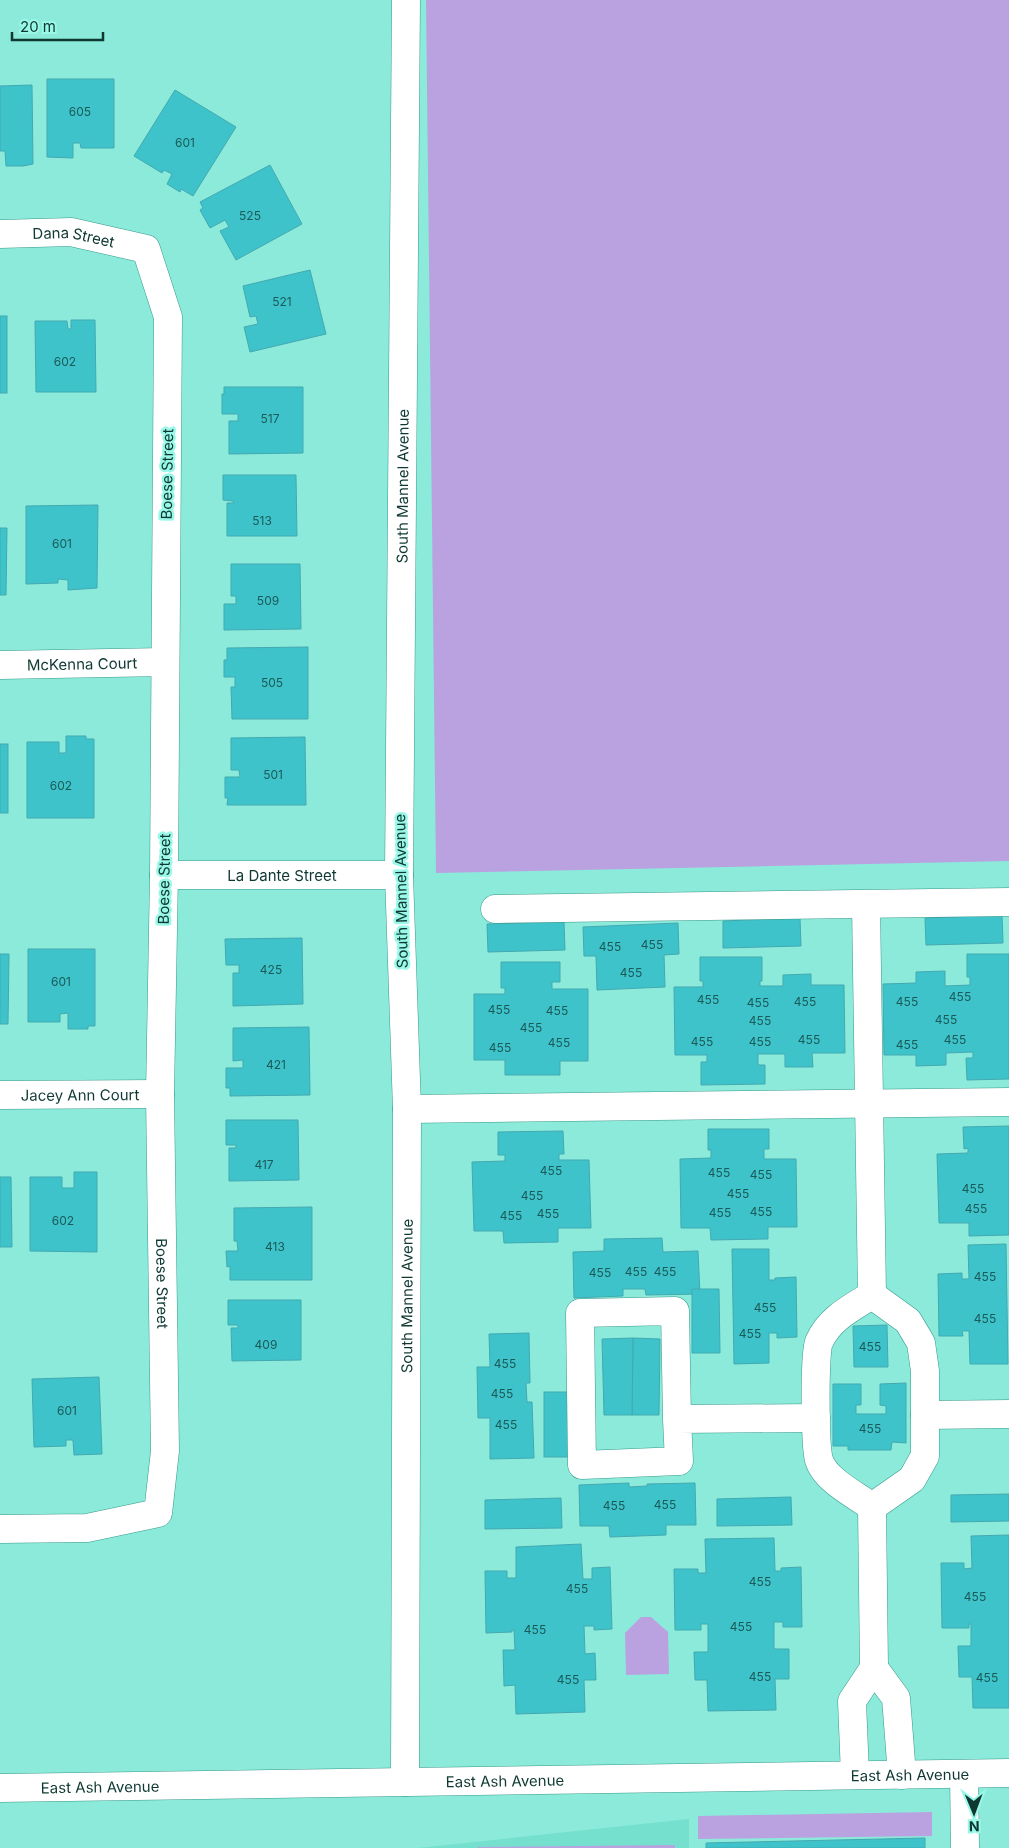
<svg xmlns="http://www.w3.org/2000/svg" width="1009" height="1848" font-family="Inter,sans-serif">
  <rect width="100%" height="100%" fill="#8beada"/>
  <polygon fill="#75e0ce" points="689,1819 689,1848 418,1848"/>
  <g fill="#baa2e1">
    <polygon points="426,0 1009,0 1009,861 436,873"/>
    <polygon points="641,1617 651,1617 668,1632 669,1674 626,1675 625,1633"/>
    <polygon points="932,1812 932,1836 698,1839 698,1816"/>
    <polygon points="675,1845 675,1848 478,1848 478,1847"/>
  </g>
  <g fill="#3fc3cb" stroke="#43a9b0">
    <polygon points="47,79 114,79 114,148 81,148 80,143 73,143 73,158 47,157"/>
    <polygon points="32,85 33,164 23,166 6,166 5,151 0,151 0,86"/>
    <polygon points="175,90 236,127 193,196 181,189 180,192 167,184 172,174 164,170 162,173 134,156"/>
    <polygon points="270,165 302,224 236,260 220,231 229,227 225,220 210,228 200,210 203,208 200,202"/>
    <polygon points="310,270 326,334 250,352 244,327 258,324 256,316 250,317 243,286"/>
    <rect x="0" y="316" width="7" height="77"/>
    <polygon points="71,320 95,320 96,392 36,392 35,321 67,321 68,329 71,329"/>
    <polygon points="224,387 303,387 303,453 229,454 229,421 238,421 238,414 222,414 222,394 224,394"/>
    <polygon points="223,475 296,475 297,536 227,536 227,503 234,503 233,501 223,500"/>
    <polygon points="98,505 97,588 68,590 68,580 58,579 58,583 26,584 26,506"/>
    <polygon points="0,528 7,528 6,595 0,595"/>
    <polygon points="231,564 300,564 301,629 224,630 224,604 236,604 236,596 231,596"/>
    <polygon points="308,647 308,719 232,719 231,687 235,687 235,677 224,677 224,660 227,660 227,648"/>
    <polygon points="66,736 86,736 86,739 94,739 94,818 27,818 27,742 59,742 59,753 66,753"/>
    <polygon points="305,737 306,805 227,805 228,798 225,798 225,777 240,777 239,770 231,770 231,738"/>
    <rect x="0" y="744" width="8" height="69"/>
    <polygon points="1002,915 1003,943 926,945 925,918"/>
    <polygon points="800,918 801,946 723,948 723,921"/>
    <polygon points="564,922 565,950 488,952 487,924"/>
    <polygon points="678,923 679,954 664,955 665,987 597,990 596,956 584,956 583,927"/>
    <polygon points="302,938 303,1004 233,1006 233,973 239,973 239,965 226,965 225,939"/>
    <polygon points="28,949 95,949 95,1026 88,1026 88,1029 68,1029 68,1013 60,1014 60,1022 28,1022"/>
    <polygon points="0,954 9,954 8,1024 0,1024"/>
    <polygon points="967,954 1009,954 1009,1079 967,1080 966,1058 973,1058 973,1052 946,1053 946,1065 916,1066 916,1055 884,1055 883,984 916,983 916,972 945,971 945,986 970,985 970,977 967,977"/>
    <polygon points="700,957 762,957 762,981 760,981 760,986 783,986 783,975 811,974 811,985 844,985 845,1053 812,1053 813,1067 785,1067 785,1054 758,1054 758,1065 765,1065 765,1084 701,1085 701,1062 707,1062 707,1055 675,1055 674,987 703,987 703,981 700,981"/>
    <polygon points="501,962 560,962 560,982 552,982 552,989 588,989 588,1061 560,1061 560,1075 505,1075 505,1060 474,1060 474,994 505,994 505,988 501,988"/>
    <polygon points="309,1027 310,1095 230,1096 230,1088 226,1088 226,1068 243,1068 243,1060 233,1061 233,1028"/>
    <polygon points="226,1120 298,1120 299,1180 229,1181 229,1148 236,1148 236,1145 226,1145"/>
    <polygon points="1009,1126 1009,1235 969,1236 969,1223 939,1223 937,1154 968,1153 968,1148 964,1149 963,1127"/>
    <polygon points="708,1129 769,1129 769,1149 764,1149 764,1159 796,1159 797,1227 768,1227 768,1239 711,1240 710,1228 681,1228 680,1159 711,1158 711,1150 708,1150"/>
    <polygon points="563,1131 564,1154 559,1154 559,1160 589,1160 591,1228 558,1228 558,1242 504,1243 503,1231 474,1231 472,1162 505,1161 505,1155 498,1155 498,1132"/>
    <polygon points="74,1172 97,1172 97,1252 30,1251 30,1177 62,1177 62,1188 74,1188"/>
    <polygon points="0,1177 11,1177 12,1247 0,1247"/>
    <polygon points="312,1207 312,1280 230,1280 230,1266 227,1267 226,1251 238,1251 237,1241 234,1241 234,1208"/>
    <polygon points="662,1238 663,1252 698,1251 700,1294 646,1295 645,1289 623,1289 623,1296 574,1298 573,1252 604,1251 604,1239"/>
    <polygon points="1006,1244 1008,1364 970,1364 969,1331 962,1331 963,1336 939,1336 938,1274 962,1273 962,1279 969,1279 968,1245"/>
    <polygon points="732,1249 769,1249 769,1280 775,1280 775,1278 796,1277 797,1337 777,1338 777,1333 769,1333 769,1363 734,1364"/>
    <polygon points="692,1289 719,1289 720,1353 692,1353"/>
    <polygon points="228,1300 301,1300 301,1360 232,1361 231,1328 238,1328 238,1325 228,1325"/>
    <polygon points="887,1325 888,1367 854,1367 853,1326"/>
    <polygon points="529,1333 530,1383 526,1383 527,1402 532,1402 534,1458 490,1459 490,1418 478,1418 477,1367 490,1367 489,1334"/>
    <polygon points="633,1338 660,1339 659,1415 632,1415"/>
    <polygon points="633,1338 632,1415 604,1415 602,1339"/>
    <polygon points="99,1377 102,1454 74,1455 73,1440 66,1440 66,1446 34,1447 32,1379"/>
    <polygon points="906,1383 906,1443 892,1442 891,1450 848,1450 848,1446 833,1446 833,1384 861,1384 861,1405 856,1405 856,1414 886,1414 886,1406 880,1405 880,1384"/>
    <rect x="544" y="1392" width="28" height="65"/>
    <polygon points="629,1483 629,1487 647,1486 647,1484 695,1483 696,1525 666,1525 666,1535 610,1537 609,1526 580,1526 579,1485"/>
    <polygon points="1009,1494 1009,1521 951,1522 951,1495"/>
    <polygon points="791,1497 792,1525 717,1526 717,1499"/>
    <polygon points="561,1498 562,1528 485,1529 485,1500"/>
    <polygon points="1009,1535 1009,1708 973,1708 972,1677 959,1677 958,1646 971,1646 971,1624 969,1624 969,1628 942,1628 941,1563 964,1563 964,1569 972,1568 971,1536"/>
    <polygon points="774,1538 775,1571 781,1571 781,1568 801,1567 802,1627 783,1627 783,1622 774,1622 774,1649 789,1649 789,1679 775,1679 776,1710 708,1711 707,1680 695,1680 694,1652 708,1652 708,1624 701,1624 701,1630 675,1630 674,1569 698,1569 698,1573 706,1573 705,1539"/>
    <polygon points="581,1544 583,1579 592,1579 592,1568 610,1567 612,1629 594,1630 594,1626 584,1626 585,1654 595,1653 596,1680 584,1680 585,1712 516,1714 515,1685 504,1686 503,1650 515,1650 514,1630 512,1630 512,1632 486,1633 485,1571 507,1571 507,1578 516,1578 516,1547"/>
    <polygon points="925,1838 925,1848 706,1848 706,1843"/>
  </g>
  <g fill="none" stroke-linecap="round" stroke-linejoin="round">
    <g stroke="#379a8c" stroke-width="29">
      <g id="minor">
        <path id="s1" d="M0 234 71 232 146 249 168 317 164 875 160 1094 165 1451 158 1513 87 1528 0 1529"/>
        <path id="s2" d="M0 665 165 662"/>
        <path id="s3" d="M164 875H399"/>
        <polyline points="866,905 872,1295"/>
        <polyline points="495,909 1009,902"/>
        <path id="s4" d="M0 1095 160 1094"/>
        <polyline points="407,1109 1009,1102"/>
        <path d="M872 1295 908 1321 921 1343 925 1371V1456L912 1479 872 1507C856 1495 825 1480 819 1460 815 1447 814 1353 819 1342 829 1319 851 1308 872 1295Z"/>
        <polyline points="925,1415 1009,1414"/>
        <polyline points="677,1419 679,1461 582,1465 580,1313 675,1311 677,1419 816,1418"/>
        <polyline points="872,1507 874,1668"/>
        <polyline points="964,1774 965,1848"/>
        <polyline points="855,1775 852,1701 874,1668 896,1698 902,1775"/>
        <path id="s5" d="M405 1782 407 1109 399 875 406 0"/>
        <path id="s6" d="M0 1788 1009 1773"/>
      </g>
    </g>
    <use href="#minor" stroke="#fff" stroke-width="28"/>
  </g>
  <g text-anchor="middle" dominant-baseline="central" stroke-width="5" stroke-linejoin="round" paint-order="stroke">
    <g font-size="12" fill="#1a5b58">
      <text x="80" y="111">605</text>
      <text x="185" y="142">601</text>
      <text x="250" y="215">525</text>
      <text x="282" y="301">521</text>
      <text x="65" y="361">602</text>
      <text x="270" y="418">517</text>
      <text x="262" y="520">513</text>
      <text x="62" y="543">601</text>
      <text x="268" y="600">509</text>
      <text x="272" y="682">505</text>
      <text x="273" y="774">501</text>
      <text x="61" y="785">602</text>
      <text x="652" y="944">455</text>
      <text x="610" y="946">455</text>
      <text x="271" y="969">425</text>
      <text x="631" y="972">455</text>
      <text x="61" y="981">601</text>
      <text x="960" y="996">455</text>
      <text x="708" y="999">455</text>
      <text x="805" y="1001">455</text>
      <text x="907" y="1001">455</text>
      <text x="758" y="1002">455</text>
      <text x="499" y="1009">455</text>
      <text x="557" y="1010">455</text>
      <text x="946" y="1019">455</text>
      <text x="760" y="1020">455</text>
      <text x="531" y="1027">455</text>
      <text x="809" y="1039">455</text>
      <text x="955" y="1039">455</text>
      <text x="702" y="1041">455</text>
      <text x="760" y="1041">455</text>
      <text x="559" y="1042">455</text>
      <text x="907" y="1044">455</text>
      <text x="500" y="1047">455</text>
      <text x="276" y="1064">421</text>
      <text x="264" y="1164">417</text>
      <text x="551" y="1170">455</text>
      <text x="719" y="1172">455</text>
      <text x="761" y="1174">455</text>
      <text x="973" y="1188">455</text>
      <text x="738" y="1193">455</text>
      <text x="532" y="1195">455</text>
      <text x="976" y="1208">455</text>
      <text x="761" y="1211">455</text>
      <text x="720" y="1212">455</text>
      <text x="548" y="1213">455</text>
      <text x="511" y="1215">455</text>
      <text x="63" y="1220">602</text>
      <text x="275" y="1246">413</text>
      <text x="636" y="1271">455</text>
      <text x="665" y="1271">455</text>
      <text x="600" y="1272">455</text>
      <text x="985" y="1276">455</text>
      <text x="765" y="1307">455</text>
      <text x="985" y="1318">455</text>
      <text x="750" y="1333">455</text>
      <text x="266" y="1344">409</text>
      <text x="870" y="1346">455</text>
      <text x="505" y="1363">455</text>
      <text x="502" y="1393">455</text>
      <text x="67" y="1410">601</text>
      <text x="506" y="1424">455</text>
      <text x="870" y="1428">455</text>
      <text x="665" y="1504">455</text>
      <text x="614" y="1505">455</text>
      <text x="760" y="1581">455</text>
      <text x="577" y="1588">455</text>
      <text x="975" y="1596">455</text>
      <text x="741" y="1626">455</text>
      <text x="535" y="1629">455</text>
      <text x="760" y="1676">455</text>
      <text x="987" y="1677">455</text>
      <text x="568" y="1679">455</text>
    </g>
    <g font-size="15" fill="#0e3831" stroke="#99f8e7">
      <text stroke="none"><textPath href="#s1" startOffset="74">Dana Street</textPath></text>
      <text transform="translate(167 474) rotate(-89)">Boese Street</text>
      <text stroke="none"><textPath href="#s5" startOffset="1296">South Mannel Avenue</textPath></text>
      <text stroke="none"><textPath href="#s2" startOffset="82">McKenna Court</textPath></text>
      <text stroke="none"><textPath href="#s3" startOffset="118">La Dante Street</textPath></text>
      <text transform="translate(164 879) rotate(-89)">Boese Street</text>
      <text transform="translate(401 891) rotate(-91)">South Mannel Avenue</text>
      <text stroke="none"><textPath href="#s4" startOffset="80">Jacey Ann Court</textPath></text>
      <text stroke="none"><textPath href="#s1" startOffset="1186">Boese Street</textPath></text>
      <text stroke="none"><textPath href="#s5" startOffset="486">South Mannel Avenue</textPath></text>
      <text stroke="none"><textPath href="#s6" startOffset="910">East Ash Avenue</textPath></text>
      <text stroke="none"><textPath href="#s6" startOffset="505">East Ash Avenue</textPath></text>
      <text stroke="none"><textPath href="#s6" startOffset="100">East Ash Avenue</textPath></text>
    </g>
  </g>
  <g transform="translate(974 1813) rotate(179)" stroke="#99f8e7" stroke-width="4" paint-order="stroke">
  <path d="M0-4L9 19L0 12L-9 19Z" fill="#0e3831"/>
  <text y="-8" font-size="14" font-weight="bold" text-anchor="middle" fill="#0e3831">N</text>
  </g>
  <path d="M12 32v8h91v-8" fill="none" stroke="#0e3831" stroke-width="2.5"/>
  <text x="20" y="32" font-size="15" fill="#0e3831" stroke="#99f8e7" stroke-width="4" paint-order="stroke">20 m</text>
</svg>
